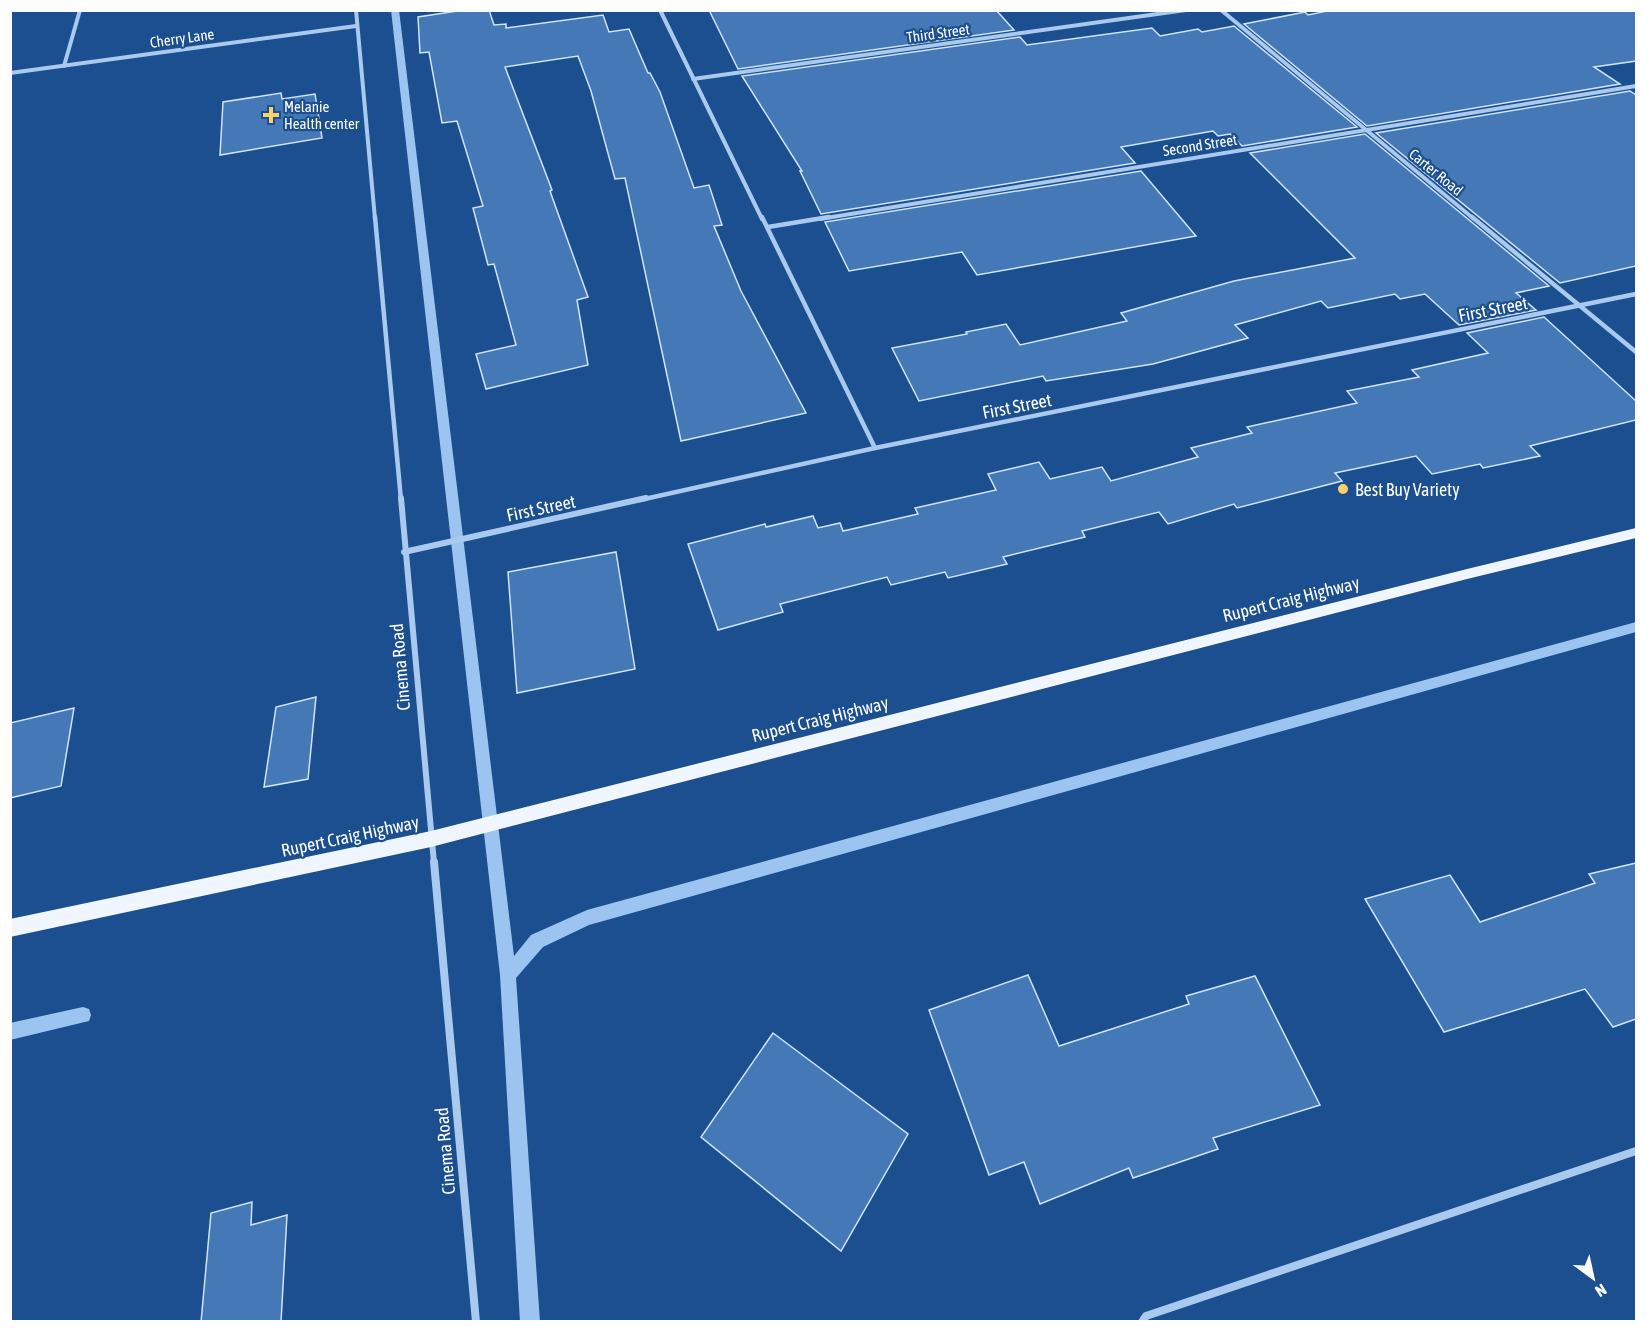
<svg xmlns="http://www.w3.org/2000/svg" width="1647" height="1332" font-family="'Asap Condensed',sans-serif">
  <rect width="100%" height="100%" fill="#1b4f8f"/>
  <g fill="none" stroke-linecap="round" stroke-linejoin="round">
    <g fill="#9cc4f0" fill-rule="evenodd">
      <polygon points="391,10 399,10 514,956 531,935 587,910 1636,622 1636,632 589,925 543,947 516,978 540,1322 520,1322 500,975"/>
      <polygon points="83,1007 89,1009 91,1015 89,1021 10,1040 10,1023"/>
    </g>
  </g>
  <g fill="#4478b7" stroke="#cfe3fa" stroke-width="1.5">
    <polygon points="464,10 489,10 494,25 506,24 506,28 603,15 609,32 629,29 648,73 650,73 660,92 694,188 709,185 722,225 714,226 741,291 806,413 681,441 625,178 615,179 591,91 578,56 505,67 552,190 550,191 588,297 577,300 588,365 486,389 476,354 516,345 494,264 488,265 473,208 483,206 457,121 442,123 429,52 420,53 418,17"/>
    <polygon points="709,10 996,10 1014,30 738,69"/>
    <polygon points="1332,10 1636,10 1636,61 1594,67 1620,84 1367,126 1244,24 1305,12 1308,15"/>
    <polygon points="1234,26 1357,127 1242,146 1230,134 1218,136 1213,131 1121,147 1135,163 821,214 800,171 802,171 742,76 1020,37 1027,45 1152,28 1160,36 1198,29 1202,32"/>
    <polygon points="1630,91 1636,95 1636,266 1560,283 1376,133"/>
    <polygon points="281,93 282,99 315,94 322,138 220,155 223,102"/>
    <polygon points="1365,134 1549,286 1516,293 1536,310 1459,325 1425,294 1400,299 1395,294 1328,308 1321,301 1235,325 1248,338 1153,364 1046,381 1043,376 919,401 892,348 967,334 966,332 1006,324 1020,345 1127,321 1121,313 1234,281 1355,258 1250,153"/>
    <polygon points="1141,171 1196,236 977,275 962,252 849,271 825,222"/>
    <polygon points="1544,317 1636,401 1636,420 1530,446 1540,456 1483,468 1480,464 1432,474 1416,456 1335,473 1342,481 1237,508 1234,504 1168,524 1159,512 1082,531 1085,537 1003,557 1007,564 948,578 945,572 891,585 887,577 780,604 783,612 718,630 688,544 765,524 766,527 813,516 818,528 840,523 843,531 918,514 915,508 996,490 988,474 1039,462 1050,479 1102,467 1111,481 1198,457 1191,448 1252,433 1247,427 1357,403 1347,391 1419,377 1412,370 1488,353 1467,333"/>
    <polygon points="616,552 635,669 517,693 508,572"/>
    <polygon points="316,697 308,779 264,787 276,707"/>
    <polygon points="74,708 61,786 10,798 10,723"/>
    <polygon points="1636,863 1636,1019 1613,1027 1585,989 1444,1032 1365,899 1450,875 1480,922 1595,883 1589,874"/>
    <polygon points="1028,975 1059,1046 1189,1004 1186,996 1255,976 1320,1105 1213,1138 1218,1149 1133,1178 1129,1168 1040,1204 1024,1162 989,1175 929,1010"/>
    <polygon points="773,1033 908,1134 841,1251 701,1137"/>
    <polygon points="252,1202 251,1225 287,1215 281,1322 201,1322 211,1213"/>
  </g>
  <g fill="none" stroke-linecap="round" stroke-linejoin="round">
    <g stroke="#a9c9ee" stroke-width="4">
      <polyline points="356,10 375,219"/>
      <polyline points="660,10 762,219"/>
      <polyline points="1221,10 1474,219"/>
      <polyline points="64,66 80,10"/>
      <polyline points="10,73 356,26"/>
      <polyline points="693,79 1186,10"/>
      <polyline points="820,219 1636,86"/>
    </g>
    <g stroke="#a9c9ee" stroke-width="4.5">
      <polyline points="375,217 401,500"/>
      <polyline points="762,217 875,448"/>
      <polyline points="1472,217 1636,352"/>
      <polyline points="768,227 829,217"/>
      <polyline points="640,500 875,448 1636,294"/>
    </g>
    <g stroke="#a9c9ee" stroke-width="6">
      <polyline points="401,498 434,863"/>
      <polyline points="404,552 646,498"/>
    </g>
    <g stroke="#a9c9ee" stroke-width="8">
      <polyline points="434,862 476,1322"/>
      <polyline points="1142,1322 1146,1316 1636,1151"/>
    </g>
    <polygon fill="#f0f6ff" fill-rule="evenodd" points="1636,528 1636,538 1467,579 431,847 10,937 10,919 431,831 1467,569"/>
  </g>
  <g fill="#ffd166" stroke="#1b4f8f" stroke-width="2">
    <path d="M268 106h6v6h6v6h-6v6h-6v-6h-6v-6h6z"/>
    <circle cx="1343" cy="489" r="6"/>
  </g>
  <g text-anchor="middle" dominant-baseline="central" stroke-width="4.5" stroke-linejoin="round" paint-order="stroke">
    <g font-size="15" fill="#fff" stroke="#1b4f8f">
      <text transform="translate(938 33) rotate(-8)">Third Street</text>
      <text transform="translate(182 38) rotate(-8)">Cherry Lane</text>
      <text transform="translate(1200 145) rotate(-9)">Second Street</text>
      <text transform="translate(1436 172) rotate(39)">Carter Road</text>
    </g>
    <g font-size="15" fill="#fff" stroke="#1b4f8f" text-anchor="start">
      <text x="284" y="106">Melanie<tspan x="284" dy="17">Health center</tspan></text>
    </g>
    <g font-size="18" fill="#fff" stroke="#1b4f8f">
      <text transform="translate(1493 309) rotate(-11)">First Street</text>
      <text transform="translate(1017 406) rotate(-11)">First Street</text>
      <text transform="translate(541 508) rotate(-12)">First Street</text>
      <text transform="translate(1291 599) rotate(-14)">Rupert Craig Highway</text>
      <text transform="translate(400 667) rotate(-95)">Cinema Road</text>
      <text transform="translate(820 719) rotate(-14)">Rupert Craig Highway</text>
      <text transform="translate(350 836) rotate(-12)">Rupert Craig Highway</text>
      <text transform="translate(445 1151) rotate(-95)">Cinema Road</text>
    </g>
    <g font-size="18" fill="#fff" stroke="#1b4f8f" text-anchor="start">
      <text x="1355" y="489">Best Buy Variety</text>
    </g>
  </g>
  <rect width="1647" height="1332" fill="none" stroke="#ffffff" stroke-width="24"/>
  <g transform="translate(1593 1278) rotate(147)" stroke="#1b4f8f" stroke-width="4.5" paint-order="stroke">
  <path d="M0-4.5L10 22L0 15L-10 22Z" fill="#ffffff"/>
  <text y="-9" font-size="16" font-weight="bold" text-anchor="middle" fill="#ffffff">N</text>
  </g>
</svg>
